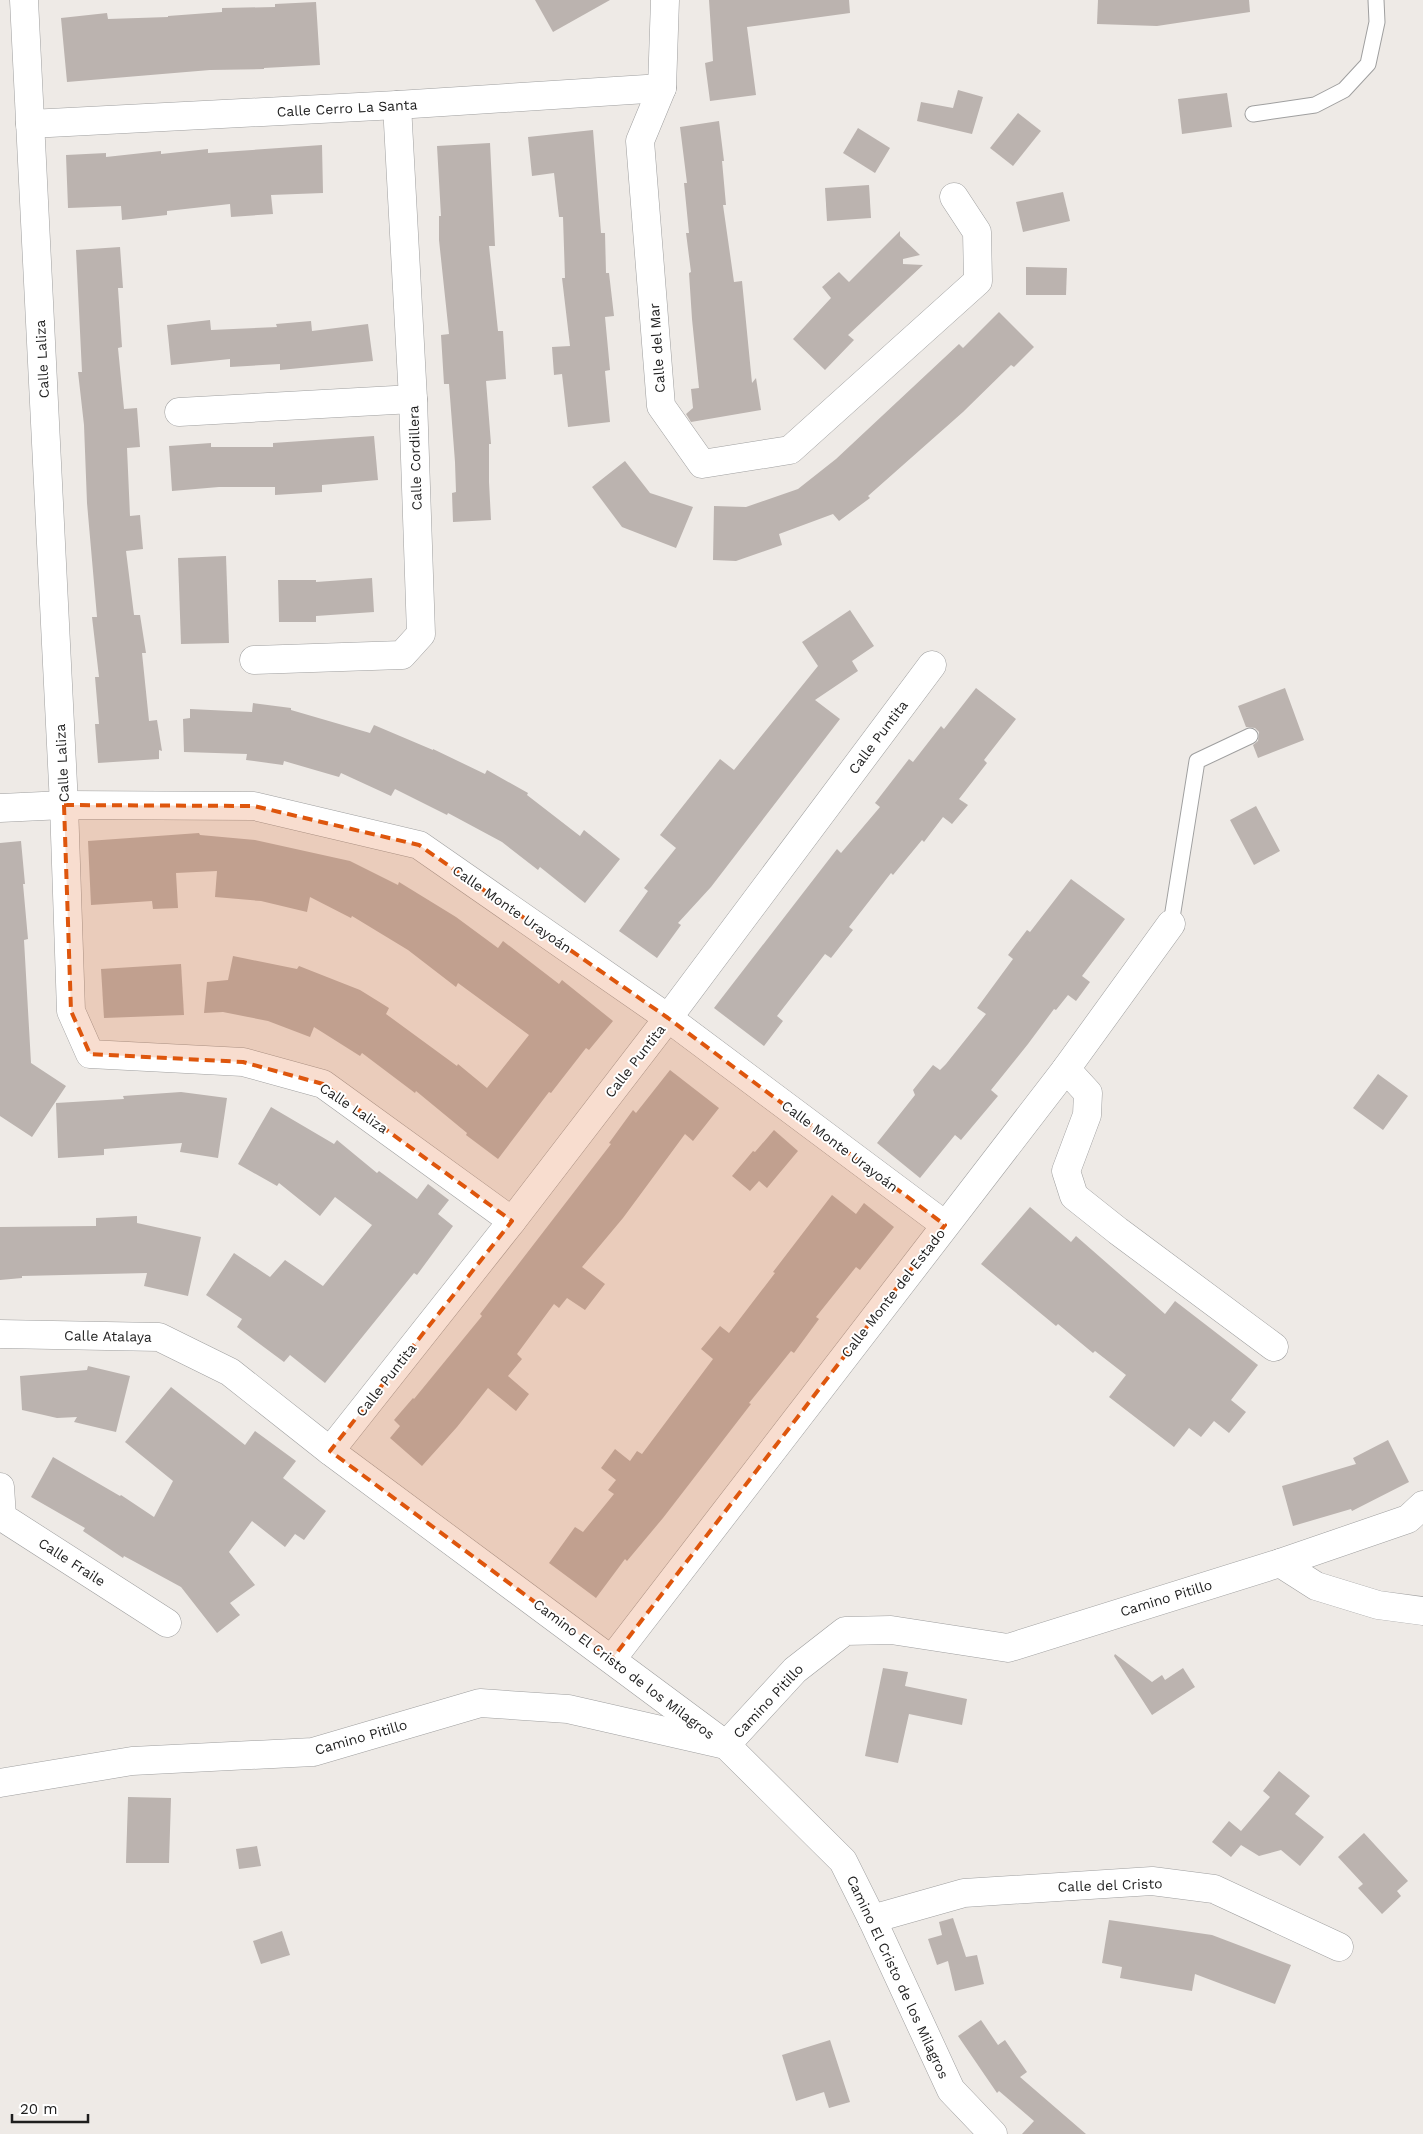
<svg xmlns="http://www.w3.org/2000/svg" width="1423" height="2134" font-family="'Work Sans',sans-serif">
  <rect width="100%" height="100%" fill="#eeeae6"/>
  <g fill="#bbb3af">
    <polygon points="535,0 610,0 553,32"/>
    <polygon points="709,0 849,0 850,13 747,27 756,95 710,101 705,63 713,61"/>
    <polygon points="1098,0 1249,0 1250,12 1157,26 1097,24"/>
    <polygon points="316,2 320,65 264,68 264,69 210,70 67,82 61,18 107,13 108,19 168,17 168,16 222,12 222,8 275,7 275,4"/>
    <polygon points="958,90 983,97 972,134 917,121 921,102 953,108"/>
    <polygon points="1227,93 1232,127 1182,134 1178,99"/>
    <polygon points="1018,113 1041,131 1013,166 990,148"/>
    <polygon points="719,121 724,161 722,161 726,205 723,205 734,282 742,281 752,383 756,378 761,410 691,422 686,414 693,408 691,389 699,388 692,319 689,273 691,272 686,233 689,233 684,183 687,183 680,127"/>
    <polygon points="858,128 890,148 875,173 843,153"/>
    <polygon points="593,130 601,233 605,233 606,273 609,273 614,316 605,317 610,370 605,371 610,422 568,427 562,374 554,375 552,347 570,346 562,278 565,278 563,217 559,217 554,173 532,176 528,137"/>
    <polygon points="490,143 495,246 489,246 498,331 503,331 506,379 486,381 491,444 489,444 489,482 491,520 453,522 452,493 456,492 455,462 449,384 444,384 441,335 449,334 439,240 439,216 441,216 437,146"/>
    <polygon points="322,145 323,193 271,195 273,214 231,217 230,204 167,211 167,215 122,220 121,206 68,208 66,155 106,153 106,157 161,151 161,154 208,149 208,153"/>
    <polygon points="869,185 871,218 827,221 825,188"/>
    <polygon points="1063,192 1070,221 1023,232 1016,202"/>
    <polygon points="900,231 900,236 920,255 903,259 903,264 923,265 848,335 854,340 825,370 793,339 831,298 822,287 839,272 849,282"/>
    <polygon points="120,247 123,288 118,288 122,347 118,348 124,409 137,408 140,447 127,448 130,516 140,515 143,549 126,551 134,615 140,615 146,653 142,653 149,721 157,720 162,751 159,750 159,759 98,763 95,724 99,724 95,677 99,677 92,617 97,617 87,503 84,425 78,372 82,372 76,250"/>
    <polygon points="1026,267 1067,268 1066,295 1026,295"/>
    <polygon points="999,312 1034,347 1014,367 1011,365 963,412 868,496 870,498 839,521 833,514 779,534 782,545 736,561 713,560 714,506 746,507 798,489 836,459 959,344 963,348"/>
    <polygon points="210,320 211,330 277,327 276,324 311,321 312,331 368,324 373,361 280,370 280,364 230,367 230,359 171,365 167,325"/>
    <polygon points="374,436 378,480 322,485 322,492 275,495 275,487 219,487 172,491 169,446 211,443 211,447 273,447 273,443"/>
    <polygon points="625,461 650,493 693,507 676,548 622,527 592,487"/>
    <polygon points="226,556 229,643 181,644 178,558"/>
    <polygon points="372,578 374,612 316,616 316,622 279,622 278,580 316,580 316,582"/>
    <polygon points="850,610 874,646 852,661 858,671 815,700 840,719 711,887 678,923 681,925 657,958 619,931 648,891 644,888 676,848 660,835 720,759 734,770 818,666 802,642"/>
    <polygon points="976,688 1016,719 984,760 987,763 959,799 968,805 952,824 943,817 924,842 922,840 893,875 891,873 849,927 853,930 831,958 825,954 777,1016 783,1021 764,1046 714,1008 837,849 841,853 880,807 875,803 909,759 913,762 941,726 944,729"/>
    <polygon points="1285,688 1304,740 1258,758 1253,745 1258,741 1259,732 1255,728 1246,727 1238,706"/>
    <polygon points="253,703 291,708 291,710 370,733 374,725 433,750 433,749 485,774 487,770 528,793 527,795 580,836 584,830 620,859 585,903 540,867 538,870 502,842 448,813 447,815 395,789 391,796 341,773 339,777 284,761 283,765 246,760 247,754 184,752 183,719 190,718 190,709 252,712"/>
    <polygon points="1256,806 1280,851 1254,865 1230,820"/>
    <polygon points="199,833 200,835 255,840 350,861 398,885 399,882 456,917 498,948 503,941 559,984 562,980 613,1021 589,1050 586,1048 551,1093 549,1092 498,1159 466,1135 467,1133 416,1091 415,1093 362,1053 360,1056 314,1027 310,1037 268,1021 223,1012 204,1013 207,982 228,980 233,956 297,969 299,966 360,990 389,1008 386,1014 457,1066 458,1064 487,1088 529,1035 458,983 456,987 408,950 352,916 351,918 310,897 307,912 261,901 215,897 217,871 176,873 178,908 153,909 152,901 91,905 88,841"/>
    <polygon points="21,841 25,884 23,884 28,939 24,940 31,1063 66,1086 32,1137 0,1116 0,843"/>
    <polygon points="1071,879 1125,919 1082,976 1090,982 1076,1001 1068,995 1056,1010 1054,1009 1028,1044 991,1090 998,1096 961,1140 955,1135 920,1178 877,1143 915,1095 913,1090 933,1065 940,1070 946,1064 986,1014 977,1008 1013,959 1008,955 1027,930 1030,932"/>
    <polygon points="181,964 184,1015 104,1018 101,969"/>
    <polygon points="670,1070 719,1108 693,1141 685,1134 623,1218 582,1267 605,1284 585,1310 567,1298 559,1308 554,1304 517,1354 522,1359 508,1376 529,1394 516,1411 488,1388 457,1427 422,1466 390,1438 400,1426 394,1420 413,1398 414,1399 482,1316 480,1314 611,1144 609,1143 633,1110 636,1113"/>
    <polygon points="1378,1074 1408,1096 1383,1130 1353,1108"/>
    <polygon points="181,1092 227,1098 218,1158 180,1152 182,1143 104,1149 104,1155 58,1158 56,1103 124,1099 123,1096"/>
    <polygon points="271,1107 334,1144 337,1140 377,1173 379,1171 417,1199 428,1184 449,1200 438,1214 453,1226 417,1275 414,1273 325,1383 290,1355 284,1362 237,1327 242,1319 206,1295 234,1253 270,1277 285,1260 323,1286 372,1225 335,1197 320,1216 279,1183 277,1186 238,1164"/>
    <polygon points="774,1130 798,1151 767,1188 759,1181 750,1191 732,1176 753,1151 755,1152"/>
    <polygon points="832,1195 856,1214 864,1203 894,1227 860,1270 856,1267 816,1317 819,1319 794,1353 791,1351 749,1403 751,1404 663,1518 627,1561 625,1559 596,1598 549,1563 575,1527 583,1532 614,1494 608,1490 616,1480 601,1468 615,1449 630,1461 637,1451 642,1454 713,1359 701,1349 720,1326 729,1333 775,1273 773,1272"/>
    <polygon points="1030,1207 1071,1242 1076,1236 1165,1314 1175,1301 1258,1365 1231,1400 1246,1412 1229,1433 1214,1421 1201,1437 1189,1428 1174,1447 1109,1397 1126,1375 1095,1351 1093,1353 1058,1324 1056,1326 981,1264"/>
    <polygon points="137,1216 137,1223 201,1237 188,1296 144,1286 147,1273 22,1276 22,1278 0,1280 0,1227 96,1226 96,1218"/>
    <polygon points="88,1366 130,1376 116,1432 74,1422 77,1417 57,1418 22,1410 20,1376 87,1370"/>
    <polygon points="171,1387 245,1445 255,1431 296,1461 283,1478 326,1511 304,1540 295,1534 285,1547 252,1521 229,1552 255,1585 230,1603 240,1615 217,1633 181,1587 124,1556 123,1558 83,1531 85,1528 31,1497 53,1457 120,1496 121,1495 154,1517 173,1481 125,1442"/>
    <polygon points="1388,1440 1409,1482 1352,1511 1351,1509 1293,1526 1282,1486 1356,1464 1353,1458"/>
    <polygon points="1115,1654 1152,1682 1162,1675 1165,1680 1183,1668 1195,1687 1152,1715 1114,1656"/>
    <polygon points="883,1668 908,1672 905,1686 967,1699 962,1725 909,1714 898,1763 865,1756"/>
    <polygon points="1279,1771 1310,1796 1295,1814 1324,1837 1300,1866 1281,1850 1259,1856 1241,1845 1231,1857 1212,1842 1229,1821 1241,1831 1270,1797 1263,1791"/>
    <polygon points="128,1797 171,1798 169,1863 126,1863"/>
    <polygon points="1364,1833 1408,1881 1397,1891 1401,1896 1382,1914 1358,1888 1363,1884 1338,1857"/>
    <polygon points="257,1846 261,1866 239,1869 236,1849"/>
    <polygon points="953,1918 966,1957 977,1955 984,1984 955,1991 948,1961 937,1965 928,1939 942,1935 939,1922"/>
    <polygon points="1109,1920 1212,1935 1291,1965 1275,2004 1195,1974 1192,1991 1120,1978 1122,1967 1102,1963"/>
    <polygon points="282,1931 290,1955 261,1964 253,1941"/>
    <polygon points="981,2020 998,2045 1005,2040 1027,2072 1020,2077 1086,2134 1022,2134 1034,2121 999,2091 997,2093 958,2036"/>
    <polygon points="830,2040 850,2102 829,2108 824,2092 796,2101 782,2055"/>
  </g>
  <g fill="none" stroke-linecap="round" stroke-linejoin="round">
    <g stroke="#9f9f9f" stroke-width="17">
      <g id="lane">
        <polyline points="1253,114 1315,105 1344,90 1368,64 1377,22 1376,0"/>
        <polyline points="1171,924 1197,761 1250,736"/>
      </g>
    </g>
    <g stroke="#9f9f9f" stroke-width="29">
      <g id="street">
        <polyline points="24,0 64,805 71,1011 90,1054 243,1062 323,1084 512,1221"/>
        <polyline points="665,0 662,88 640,141 661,406 702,464 790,450 978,281 977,232 954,197"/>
        <polyline points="30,124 397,105 662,88"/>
        <polyline points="179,412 413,399"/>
        <polyline points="254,660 402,655 421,634 413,399 397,105"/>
        <polyline points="0,808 64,805 254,806 419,845 668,1018 945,1225"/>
        <polyline points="1066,1069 1088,1093 1087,1115 1066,1171 1074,1196 1118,1231 1274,1347"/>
        <polyline points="0,1334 159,1337 230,1372 330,1451 726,1745 843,1861 872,1919 951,2090 993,2134"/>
        <polyline points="330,1451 512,1221 668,1018 932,665"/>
        <polyline points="0,1487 2,1517 167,1623"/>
        <polyline points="1280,1563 1316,1586 1378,1605 1423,1611"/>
        <polyline points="612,1659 1066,1069 1171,924"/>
        <polyline points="0,1783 132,1761 313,1752 480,1703 568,1709 726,1745 795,1670 845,1631 891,1630 1008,1648 1280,1563 1408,1519 1423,1505"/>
        <polyline points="872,1919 964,1893 1152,1881 1214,1889 1339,1947"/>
      </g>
    </g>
    <use href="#lane" stroke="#fff" stroke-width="15"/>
    <use href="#street" stroke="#fff" stroke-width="28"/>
  </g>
  <path fill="#de560d" fill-opacity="0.2" stroke="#de560d" stroke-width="4" stroke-dasharray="10 6" stroke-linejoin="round" d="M64 805 254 806 419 845 668 1018 945 1225 612 1659 330 1451 512 1221 323 1084 243 1062 90 1054 71 1011Z"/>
  <g text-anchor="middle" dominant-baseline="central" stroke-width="4" stroke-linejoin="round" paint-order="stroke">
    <g font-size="14" fill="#1e1e1e" stroke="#fff">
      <text transform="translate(347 108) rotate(-3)">Calle Cerro La Santa</text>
      <text transform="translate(657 348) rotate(-94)">Calle del Mar</text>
      <text transform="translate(42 359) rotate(-93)">Calle Laliza</text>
      <text transform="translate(415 458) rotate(-92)">Calle Cordillera</text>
      <text transform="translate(878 737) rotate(-53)">Calle Puntita</text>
      <text transform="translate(62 763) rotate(-93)">Calle Laliza</text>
      <text transform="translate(512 909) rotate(35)">Calle Monte Urayoán</text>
      <text transform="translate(635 1061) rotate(-52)">Calle Puntita</text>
      <text transform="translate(354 1108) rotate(34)">Calle Laliza</text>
      <text transform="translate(840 1146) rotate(37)">Calle Monte Urayoán</text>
      <text transform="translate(893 1293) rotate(-52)">Calle Monte del Estado</text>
      <text transform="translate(108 1336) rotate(1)">Calle Atalaya</text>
      <text transform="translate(386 1380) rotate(-52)">Calle Puntita</text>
      <text transform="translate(72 1562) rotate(33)">Calle Fraile</text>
      <text transform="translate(1166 1598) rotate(-17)">Camino Pitillo</text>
      <text transform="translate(624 1669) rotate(37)">Camino El Cristo de los Milagros</text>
      <text transform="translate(768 1701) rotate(-47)">Camino Pitillo</text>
      <text transform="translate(361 1737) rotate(-16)">Camino Pitillo</text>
      <text transform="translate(1110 1885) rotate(-2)">Calle del Cristo</text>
      <text transform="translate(898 1977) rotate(65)">Camino El Cristo de los Milagros</text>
    </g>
  </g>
  <path d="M12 2114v8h76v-8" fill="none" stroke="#1e1e1e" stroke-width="2.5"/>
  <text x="20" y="2114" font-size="15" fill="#1e1e1e" stroke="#ffffff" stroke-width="4" paint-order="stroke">20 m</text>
</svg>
